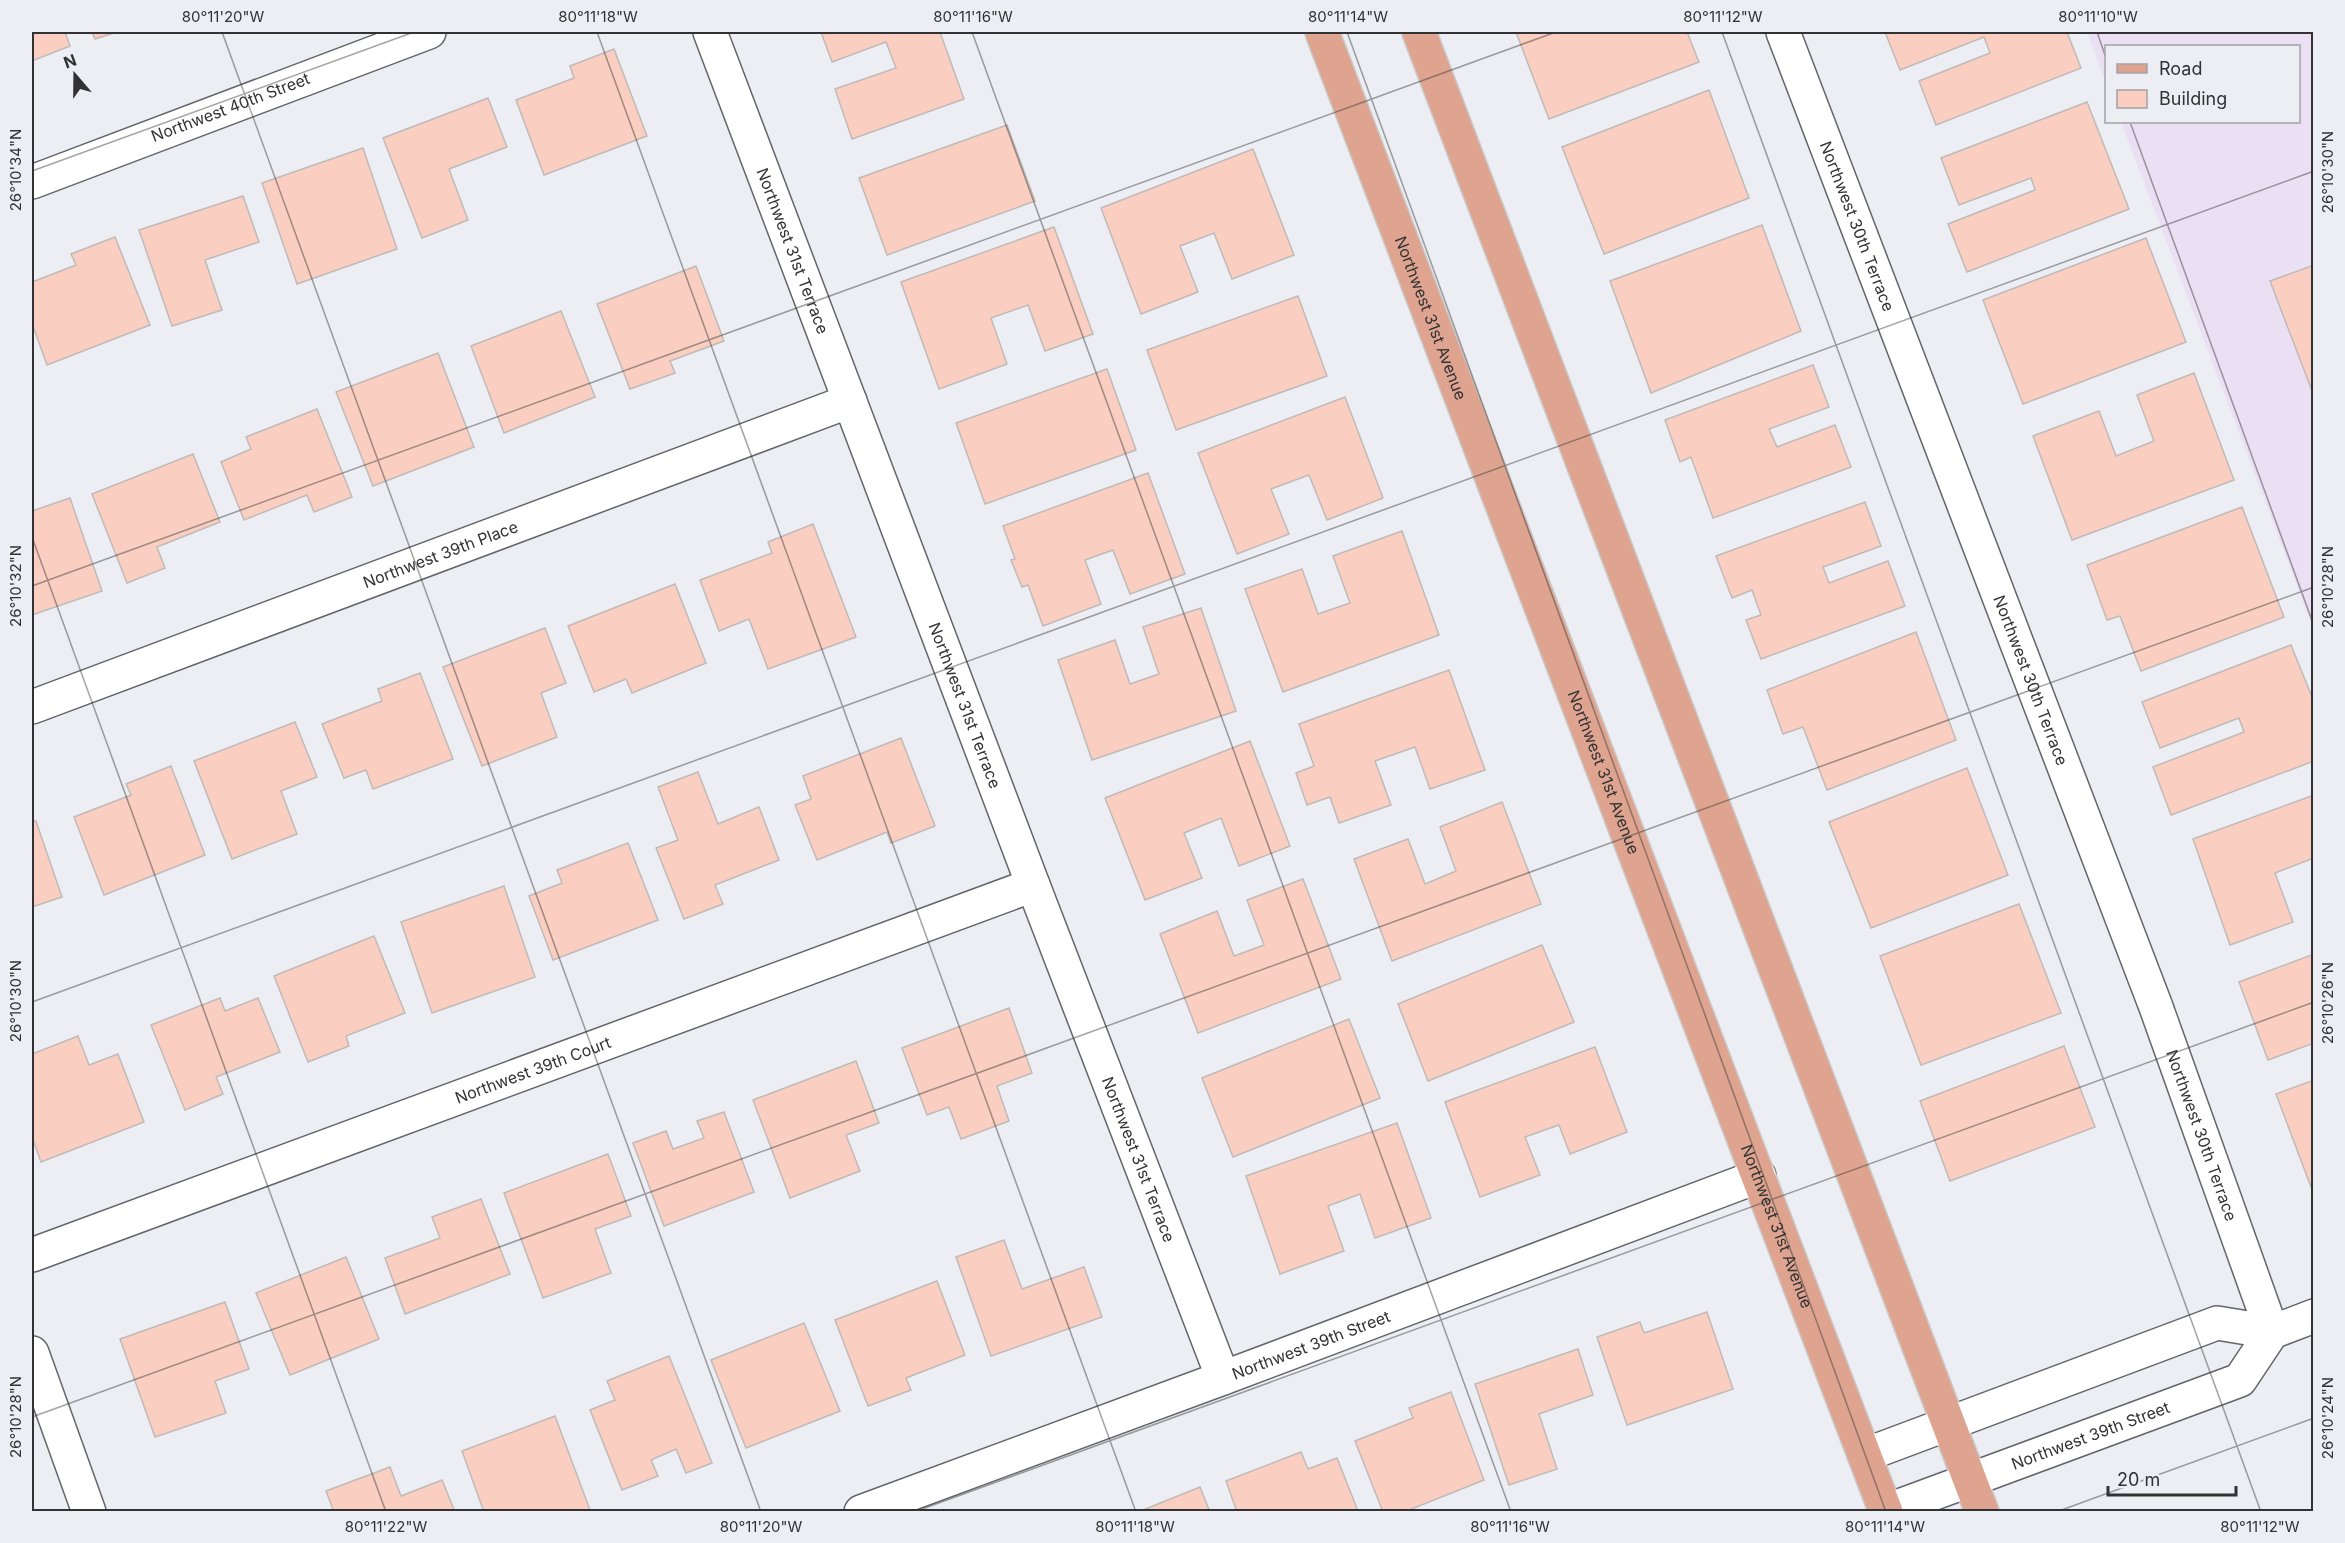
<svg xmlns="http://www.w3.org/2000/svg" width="2345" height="1543" font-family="Inter,sans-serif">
  <rect width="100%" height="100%" fill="#eceef3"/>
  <polygon fill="#ebdff3" points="2087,32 2313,32 2313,628 2121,122 2298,122 2298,46 2106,46 2106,83"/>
  <g fill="#facec1" stroke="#c0bab8" stroke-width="1.5">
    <polygon points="32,32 65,32 70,46 32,61"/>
    <polygon points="92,32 117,32 95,39"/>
    <polygon points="821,32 940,32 964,99 852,139 835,89 896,68 886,42 832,62"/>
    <polygon points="1516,32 1687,32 1699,62 1549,119"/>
    <polygon points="1885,32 2067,32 2081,68 1936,125 1919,81 1990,53 1984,37 1900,70"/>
    <polygon points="614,49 647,136 544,175 516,100 574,78 570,66"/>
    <polygon points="1709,90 1749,198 1604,254 1562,147"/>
    <polygon points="488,98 507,147 449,169 468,220 422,238 383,138"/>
    <polygon points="2087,102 2129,209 1967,272 1948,224 2035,190 2031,178 1959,205 1941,158"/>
    <polygon points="1007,125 1035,201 887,255 859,178"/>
    <polygon points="363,148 397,249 297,284 262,183"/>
    <polygon points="1253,149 1294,255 1232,279 1214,233 1180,246 1198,292 1141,314 1101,208"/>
    <polygon points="243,196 259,242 205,260 222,310 172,326 139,230"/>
    <polygon points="1762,225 1801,331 1651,393 1610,281"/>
    <polygon points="1054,227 1093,334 1045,351 1028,305 991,318 1007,364 939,389 901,282"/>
    <polygon points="115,237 150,325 47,365 32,323 32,282 76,265 71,254"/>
    <polygon points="2146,238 2186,342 2023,404 1983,300"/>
    <polygon points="2314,265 2314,396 2270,281"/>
    <polygon points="696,266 724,341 670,361 675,373 630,389 597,304"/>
    <polygon points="1298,296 1327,376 1176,430 1147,350"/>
    <polygon points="561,311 595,397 504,433 471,346"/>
    <polygon points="438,353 474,447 373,486 336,392"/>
    <polygon points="1813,365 1829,407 1769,429 1777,447 1835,425 1851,467 1713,518 1691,457 1680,462 1665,420"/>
    <polygon points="1107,369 1136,450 985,504 956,423"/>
    <polygon points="2194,373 2234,480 2072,540 2033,436 2099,411 2116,456 2154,441 2137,395"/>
    <polygon points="1345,397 1383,498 1327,520 1309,475 1271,489 1289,534 1237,554 1198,453"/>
    <polygon points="317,409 352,497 314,512 307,495 244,520 221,462 251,449 246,437"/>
    <polygon points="193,454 220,522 157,547 165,568 127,583 92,494"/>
    <polygon points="1148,473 1185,574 1130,594 1113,550 1085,560 1101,604 1043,626 1028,585 1022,587 1011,560 1015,559 1003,526"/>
    <polygon points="70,498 102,591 32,615 32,511"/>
    <polygon points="1865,502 1881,546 1823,567 1829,583 1888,561 1905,606 1761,659 1746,620 1761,615 1752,590 1732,598 1716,556"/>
    <polygon points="2242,507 2284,617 2141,671 2120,616 2107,620 2087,565"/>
    <polygon points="813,524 856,637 768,669 749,619 719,631 700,580 772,553 768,542"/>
    <polygon points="1402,531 1439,635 1283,692 1245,589 1302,569 1318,614 1350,603 1333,556"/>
    <polygon points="675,584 706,663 632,693 626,679 594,692 568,626"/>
    <polygon points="1201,608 1236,711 1092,760 1058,660 1115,640 1130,684 1159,674 1143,627"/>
    <polygon points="545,628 566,683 541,693 557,737 482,766 443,667"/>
    <polygon points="1916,632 1956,740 1827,790 1803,727 1783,734 1767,690"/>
    <polygon points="2291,645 2314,702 2314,761 2171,815 2153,767 2244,732 2239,718 2160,748 2142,702"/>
    <polygon points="1449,670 1485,770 1430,789 1415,747 1375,761 1391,805 1339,823 1330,797 1307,805 1296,773 1314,766 1299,724"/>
    <polygon points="420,673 453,759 373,789 366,770 344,778 322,724 382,701 378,689"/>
    <polygon points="295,722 317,777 281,791 297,834 232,859 194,761"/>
    <polygon points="901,738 935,826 891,843 887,832 817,860 795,805 811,799 803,776"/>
    <polygon points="1250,741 1290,846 1239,866 1221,818 1184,833 1202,878 1145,900 1105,798"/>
    <polygon points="171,766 205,855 104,895 74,817 131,795 126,784"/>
    <polygon points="1967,768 2008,875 1871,928 1829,822"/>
    <polygon points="698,772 718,824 759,807 779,860 715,885 723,904 684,919 656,848 678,840 658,787"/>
    <polygon points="2314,795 2314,858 2275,873 2293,922 2230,945 2193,839"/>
    <polygon points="1502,802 1541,904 1392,961 1354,859 1408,839 1425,884 1456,871 1440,827"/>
    <polygon points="36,821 62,897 32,907 32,822"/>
    <polygon points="628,843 658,920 553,960 529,896 562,883 557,870"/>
    <polygon points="1303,879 1341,979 1198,1033 1160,934 1217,911 1234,956 1264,945 1247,900"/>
    <polygon points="504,886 535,977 432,1013 401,922"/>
    <polygon points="2019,904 2061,1013 1921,1065 1880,956"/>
    <polygon points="374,936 405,1013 346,1036 349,1046 308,1062 274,976"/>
    <polygon points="1542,945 1574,1022 1428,1081 1398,1004"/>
    <polygon points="2314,954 2314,1043 2268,1060 2239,982"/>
    <polygon points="220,998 225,1011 258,998 280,1052 216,1077 223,1094 185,1110 151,1025"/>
    <polygon points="1009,1008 1032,1073 997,1086 1009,1121 961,1139 949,1107 927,1115 902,1048"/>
    <polygon points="1349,1019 1380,1098 1233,1157 1202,1078"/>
    <polygon points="78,1036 89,1065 118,1054 144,1122 41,1162 32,1137 32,1054"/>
    <polygon points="2064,1046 2095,1127 1950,1181 1920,1101"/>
    <polygon points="1595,1047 1627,1132 1570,1154 1559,1125 1525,1137 1540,1175 1480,1197 1445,1102"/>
    <polygon points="856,1061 879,1123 846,1135 860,1171 790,1198 753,1100"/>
    <polygon points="2314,1080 2314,1195 2276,1094"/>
    <polygon points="724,1112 754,1192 664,1226 633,1143 666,1131 673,1149 704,1138 697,1121"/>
    <polygon points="1397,1123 1431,1218 1375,1238 1360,1194 1328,1206 1344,1251 1280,1274 1246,1176"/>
    <polygon points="608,1154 631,1216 595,1229 611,1273 543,1298 504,1193"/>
    <polygon points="481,1199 510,1274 405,1314 385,1258 440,1238 432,1217"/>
    <polygon points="1004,1240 1022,1289 1084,1267 1102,1317 991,1356 956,1257"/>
    <polygon points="346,1257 379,1339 290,1375 256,1293"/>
    <polygon points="937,1281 965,1355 906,1378 911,1390 868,1406 835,1320"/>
    <polygon points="225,1302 249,1369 215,1381 226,1413 155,1437 120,1339"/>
    <polygon points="1707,1312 1733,1389 1627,1425 1597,1337 1640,1322 1644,1333"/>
    <polygon points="804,1323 840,1411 746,1448 711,1360"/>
    <polygon points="1578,1349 1593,1395 1539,1414 1557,1469 1509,1485 1475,1384"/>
    <polygon points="669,1356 712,1463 686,1473 676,1449 651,1460 658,1476 622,1490 590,1410 615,1400 607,1381"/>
    <polygon points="1451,1392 1484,1480 1404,1512 1383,1512 1355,1441 1413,1418 1409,1408"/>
    <polygon points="555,1416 590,1510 484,1512 462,1451"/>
    <polygon points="1301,1452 1308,1469 1337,1458 1358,1511 1237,1512 1226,1481"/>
    <polygon points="390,1467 401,1496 442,1480 455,1512 334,1512 326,1491"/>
    <polygon points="1200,1487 1210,1512 1138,1512"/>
  </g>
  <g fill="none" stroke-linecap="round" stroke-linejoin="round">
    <g stroke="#64656a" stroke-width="36">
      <g id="minor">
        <path id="s1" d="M710 32 1033 885 1223 1378"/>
        <path id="s2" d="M1783 32 2156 1007 2272 1332"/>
        <path id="s3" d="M32 182 429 32"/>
        <path id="s4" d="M32 707 850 401"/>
        <path id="s5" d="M32 1255 1033 885"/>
        <polyline points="32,1353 89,1512"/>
        <polyline points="1865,1455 2217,1323 2272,1332 2314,1316"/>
        <path id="s6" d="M1886 1511 2240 1380 2272 1332"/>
        <path id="s7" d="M861 1512 1223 1378 1759 1176"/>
      </g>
    </g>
    <g stroke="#cacaca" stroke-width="36">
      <g id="major">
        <path id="s8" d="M1322 32 1886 1512"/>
        <polyline points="1419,32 1982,1512"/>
      </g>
    </g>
    <use href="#minor" stroke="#fff" stroke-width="33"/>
    <use href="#major" stroke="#dea490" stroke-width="33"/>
  </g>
  <path fill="none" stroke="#323234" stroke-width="1.5" stroke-opacity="0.45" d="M222 32 761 1512M597 32 1136 1512M972 32 1511 1512M1347 32 1886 1512M1722 32 2261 1512M2097 32 2106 58M2130 122 2314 626M32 171 414 32M32 537 386 1512M32 586 1556 32M32 1002 2314 171M32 1417 2314 587M914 1512 2314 1002M2056 1512 2314 1418"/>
  <g text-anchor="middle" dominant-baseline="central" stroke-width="4.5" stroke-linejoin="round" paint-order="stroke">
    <g font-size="16" fill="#323234" stroke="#eceef3">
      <text stroke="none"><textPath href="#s3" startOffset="212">Northwest 40th Street</textPath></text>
      <text stroke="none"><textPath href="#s2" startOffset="208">Northwest 30th Terrace</textPath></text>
      <text stroke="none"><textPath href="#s1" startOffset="234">Northwest 31st Terrace</textPath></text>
      <text stroke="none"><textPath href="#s8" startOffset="306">Northwest 31st Avenue</textPath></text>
      <text stroke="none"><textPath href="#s4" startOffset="436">Northwest 39th Place</textPath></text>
      <text stroke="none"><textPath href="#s2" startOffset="694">Northwest 30th Terrace</textPath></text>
      <text stroke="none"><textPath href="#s1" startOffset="720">Northwest 31st Terrace</textPath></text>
      <text stroke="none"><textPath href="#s8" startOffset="792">Northwest 31st Avenue</textPath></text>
      <text stroke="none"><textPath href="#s5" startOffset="534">Northwest 39th Court</textPath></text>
      <text stroke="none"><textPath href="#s2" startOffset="1180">Northwest 30th Terrace</textPath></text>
      <text stroke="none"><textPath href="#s1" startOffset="1206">Northwest 31st Terrace</textPath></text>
      <text stroke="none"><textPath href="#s8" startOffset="1278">Northwest 31st Avenue</textPath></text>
      <text stroke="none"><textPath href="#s7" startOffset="480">Northwest 39th Street</textPath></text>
      <text stroke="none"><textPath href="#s6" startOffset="218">Northwest 39th Street</textPath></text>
    </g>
  </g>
  <rect width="2345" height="1543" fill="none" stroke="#eceef3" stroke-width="66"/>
  <rect x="2105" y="45" width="195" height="78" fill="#eceef3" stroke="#a2a3a7" stroke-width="1.5"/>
  <rect x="2117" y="64" width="30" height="9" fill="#dea490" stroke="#a2a3a7" stroke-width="1.5"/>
  <text x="2159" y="75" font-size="18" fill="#323234">Road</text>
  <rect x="2117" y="90" width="30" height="18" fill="#facec1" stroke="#a2a3a7" stroke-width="1.5"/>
  <text x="2159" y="105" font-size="18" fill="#323234">Building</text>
  <g transform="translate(75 75) rotate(340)" stroke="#eceef3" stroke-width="4.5" paint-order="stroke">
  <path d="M0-4.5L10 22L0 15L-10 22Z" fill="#323234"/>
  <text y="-9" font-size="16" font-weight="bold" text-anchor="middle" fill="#323234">N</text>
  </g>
  <path d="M2108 1486v9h128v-9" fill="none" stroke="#323234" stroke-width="3"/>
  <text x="2117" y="1486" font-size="18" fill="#323234" stroke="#eceef3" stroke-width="4.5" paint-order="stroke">20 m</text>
  <rect x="33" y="33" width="2279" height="1477" fill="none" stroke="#323234" stroke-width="2"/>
  <g font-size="15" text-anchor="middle" fill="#323234">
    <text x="223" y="22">80°11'20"W</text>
    <text x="598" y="22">80°11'18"W</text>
    <text x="973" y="22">80°11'16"W</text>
    <text x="1348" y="22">80°11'14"W</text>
    <text x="1723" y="22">80°11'12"W</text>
    <text x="2098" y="22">80°11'10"W</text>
    <text transform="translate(16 170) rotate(-90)" y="5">26°10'34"N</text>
    <text transform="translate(2328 172) rotate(-90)" y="5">26°10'30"N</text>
    <text transform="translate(16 586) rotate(-90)" y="5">26°10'32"N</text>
    <text transform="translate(2328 587) rotate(-90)" y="5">26°10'28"N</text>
    <text transform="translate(16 1001) rotate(-90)" y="5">26°10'30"N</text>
    <text transform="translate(2328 1003) rotate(-90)" y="5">26°10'26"N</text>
    <text transform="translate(16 1417) rotate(-90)" y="5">26°10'28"N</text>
    <text transform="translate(2328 1418) rotate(-90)" y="5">26°10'24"N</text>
    <text x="386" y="1532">80°11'22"W</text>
    <text x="761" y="1532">80°11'20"W</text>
    <text x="1135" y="1532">80°11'18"W</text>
    <text x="1510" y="1532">80°11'16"W</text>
    <text x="1885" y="1532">80°11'14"W</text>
    <text x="2260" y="1532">80°11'12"W</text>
  </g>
</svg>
